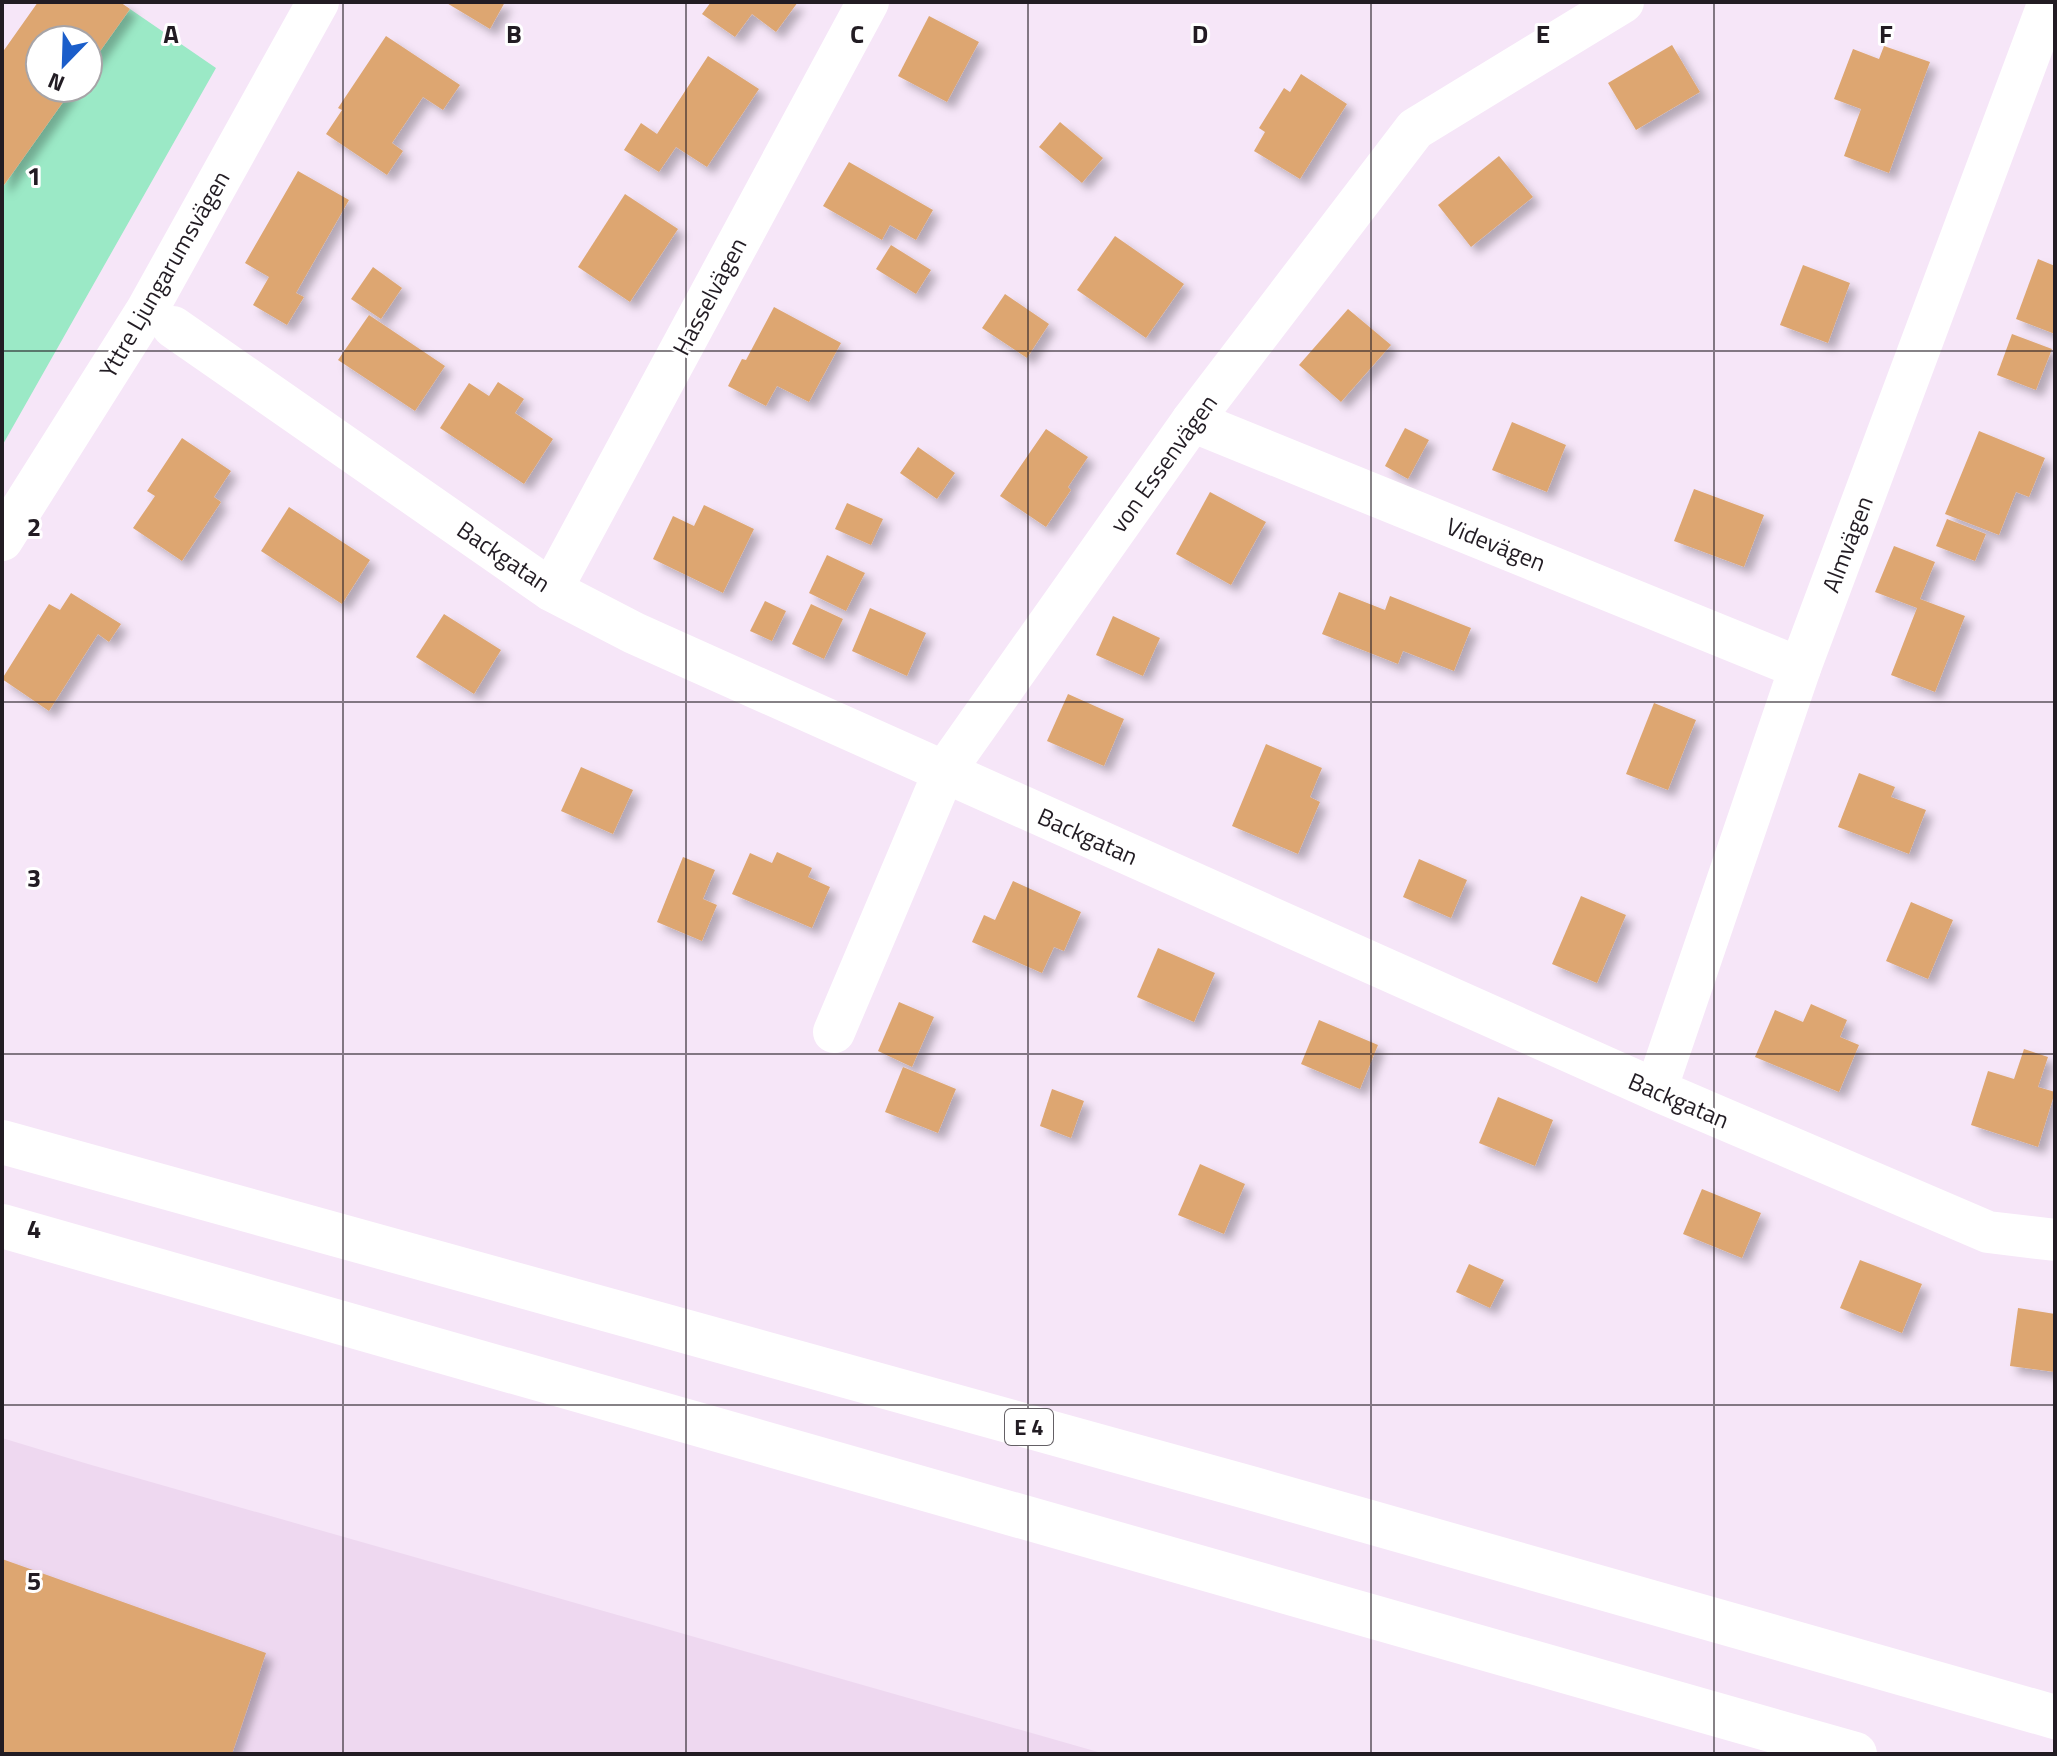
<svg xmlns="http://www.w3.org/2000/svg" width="2057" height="1756" font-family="'Titillium Web',sans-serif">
  <defs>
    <filter id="shadow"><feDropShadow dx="7" dy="7" stdDeviation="4" flood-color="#0004"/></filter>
  </defs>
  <rect width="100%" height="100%" fill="#f6e6f8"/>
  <polygon fill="#eed8f0" points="2,1438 88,1464 1105,1754 2,1754"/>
  <polygon fill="#9be9c6" points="130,9 216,68 2,446 2,188 73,88 88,88 88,68"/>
  <g fill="#dda671" filter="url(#shadow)">
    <polygon points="38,2 120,2 130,9 88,68 88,40 40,40 40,88 73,88 2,188 2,53"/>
    <polygon points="445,2 505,2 490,29"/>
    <polygon points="711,2 798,2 776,32 752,14 735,37 702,14"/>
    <polygon points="929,16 979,42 947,102 898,76"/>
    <polygon points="386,36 460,85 443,110 423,97 392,143 403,151 387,175 326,134 342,110 338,108"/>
    <polygon points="1672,45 1700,92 1636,130 1608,83"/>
    <polygon points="1884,46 1930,62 1889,173 1844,156 1861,109 1834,99 1853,49 1879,59"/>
    <polygon points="708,56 759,89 707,167 676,147 659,172 624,150 641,123 657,134"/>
    <polygon points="1301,74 1347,104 1300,179 1254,151 1265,132 1259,128 1284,88 1290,92"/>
    <polygon points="1060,122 1103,158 1082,183 1039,147"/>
    <polygon points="1499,156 1533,197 1471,247 1438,205"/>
    <polygon points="849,162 933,210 916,240 890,225 882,240 823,206"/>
    <polygon points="298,171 349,200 296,293 304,297 287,325 253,305 269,277 245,263"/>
    <polygon points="625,194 678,229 630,302 578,267"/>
    <polygon points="1115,236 1184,284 1146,338 1077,290"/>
    <polygon points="891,245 931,270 916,294 876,269"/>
    <polygon points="2038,259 2055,266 2055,334 2016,319"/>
    <polygon points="1803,265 1850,283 1828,343 1780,325"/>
    <polygon points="373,267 402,288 381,319 351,299"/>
    <polygon points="1005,294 1049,324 1027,358 982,328"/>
    <polygon points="774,307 841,343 809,402 777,386 766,406 728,386 742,359 746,360"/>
    <polygon points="1348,309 1391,345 1341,402 1299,365"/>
    <polygon points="369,315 445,366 415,411 338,360"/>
    <polygon points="2012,334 2052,349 2036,390 1997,375"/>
    <polygon points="498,382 524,399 515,413 553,439 524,484 440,428 469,383 489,396"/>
    <polygon points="1512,422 1566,445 1547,492 1492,470"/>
    <polygon points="1405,428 1429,440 1408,479 1385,466"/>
    <polygon points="1046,429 1088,457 1068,487 1071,490 1046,527 1000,496"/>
    <polygon points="1979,431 2045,458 2029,497 2016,492 1999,535 1945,514"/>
    <polygon points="182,438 231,471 214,497 221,502 182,561 133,528 155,496 147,491"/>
    <polygon points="918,447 955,473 937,499 900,473"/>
    <polygon points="1694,489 1764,515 1744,567 1674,541"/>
    <polygon points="1210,492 1266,522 1231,585 1176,554"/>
    <polygon points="847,503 883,519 871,545 835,529"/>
    <polygon points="704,505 754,529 723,593 653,559 673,516 694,526"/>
    <polygon points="289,507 370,560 342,604 261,551"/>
    <polygon points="1947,519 1986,534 1975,561 1936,546"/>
    <polygon points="1894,546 1935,562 1920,599 1965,616 1935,692 1891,675 1917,608 1875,592"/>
    <polygon points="827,555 865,573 846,611 809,593"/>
    <polygon points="1339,592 1385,610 1390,596 1471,628 1454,671 1403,651 1398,664 1322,634"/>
    <polygon points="71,593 121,624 109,642 98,634 49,711 2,679 49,604 60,610"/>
    <polygon points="765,601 786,611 772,641 750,631"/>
    <polygon points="811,604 843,619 824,659 792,644"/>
    <polygon points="870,608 926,633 907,676 852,651"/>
    <polygon points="444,614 501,650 474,694 416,657"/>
    <polygon points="1113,616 1160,638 1143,676 1096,655"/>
    <polygon points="1068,694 1124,719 1104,766 1047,741"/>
    <polygon points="1654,703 1696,720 1668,790 1626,774"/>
    <polygon points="1266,744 1322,768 1310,797 1320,802 1298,854 1232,826"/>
    <polygon points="581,767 633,790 613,834 561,811"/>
    <polygon points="1859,773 1895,787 1891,797 1926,810 1909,854 1838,827"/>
    <polygon points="777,852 812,868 808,877 830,887 812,928 732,894 750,853 772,863"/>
    <polygon points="683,857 715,870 703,899 717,905 702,941 657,922"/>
    <polygon points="1419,859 1467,880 1451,918 1403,897"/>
    <polygon points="1013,881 1081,912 1064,951 1054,947 1042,973 972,942 984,915 995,920"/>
    <polygon points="1581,896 1626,915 1597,983 1552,964"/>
    <polygon points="1911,902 1953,920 1928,979 1886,961"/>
    <polygon points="1158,948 1215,973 1194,1022 1137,997"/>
    <polygon points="899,1002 934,1017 912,1067 878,1051"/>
    <polygon points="1811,1004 1847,1020 1840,1037 1859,1045 1839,1092 1755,1057 1775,1010 1803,1022"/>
    <polygon points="1319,1020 1378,1045 1360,1089 1301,1064"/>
    <polygon points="2024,1049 2048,1057 2038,1087 2055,1092 2038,1147 1971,1125 1988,1071 2014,1079"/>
    <polygon points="903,1067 956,1089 938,1133 885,1112"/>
    <polygon points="1052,1089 1084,1101 1071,1138 1040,1126"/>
    <polygon points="1498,1097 1553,1120 1535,1166 1479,1143"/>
    <polygon points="1200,1164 1245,1184 1224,1234 1178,1215"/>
    <polygon points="1702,1189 1761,1213 1742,1258 1683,1234"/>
    <polygon points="1860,1260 1922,1284 1902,1333 1840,1308"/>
    <polygon points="1469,1264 1504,1280 1490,1308 1456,1292"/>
    <polygon points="2018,1308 2055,1314 2055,1372 2010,1366"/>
    <polygon points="2,1559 266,1653 232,1754 2,1754"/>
  </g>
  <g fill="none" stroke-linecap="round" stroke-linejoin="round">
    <g stroke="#fff" stroke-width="42">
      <polyline points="173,327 551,590 634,633 1656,1090 1988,1232 2055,1240"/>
      <polyline points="1192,421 1800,668"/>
      <polyline points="2,540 147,310 318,2"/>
      <polyline points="551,590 868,2"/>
      <polyline points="834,1032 944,772 1192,421 1415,129 1623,2"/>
      <polyline points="1656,1090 1800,668 2049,2"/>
    </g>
    <g stroke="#fff" stroke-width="44">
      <polyline points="2,1142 1254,1489 2055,1717"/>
      <polyline points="2,1226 1855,1754"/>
    </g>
  </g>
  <path fill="none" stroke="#221c23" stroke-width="2" stroke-opacity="0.55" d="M343 2V1754M686 2V1754M1028 2V1754M1371 2V1754M1714 2V1754M2 351H2055M2 702H2055M2 1054H2055M2 1405H2055"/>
  <g text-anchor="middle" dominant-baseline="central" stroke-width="6" stroke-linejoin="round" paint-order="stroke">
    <rect fill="#fff" stroke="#646065" stroke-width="2" x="1005" y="1409" width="48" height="36" rx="6"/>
    <g font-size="22" font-weight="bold" fill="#221c23">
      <text x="1029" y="1427">E 4</text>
    </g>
    <g font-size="24" fill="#221c23" stroke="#fff">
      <text transform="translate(164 274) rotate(-60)">Yttre Ljungarumsvägen</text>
      <text transform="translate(709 296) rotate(-62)">Hasselvägen</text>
      <text transform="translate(1163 463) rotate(-54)">von Essenvägen</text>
      <text transform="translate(1496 544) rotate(22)">Videvägen</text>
      <text transform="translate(1847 544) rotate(-69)">Almvägen</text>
      <text transform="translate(504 556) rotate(34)">Backgatan</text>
      <text transform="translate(1088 836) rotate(24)">Backgatan</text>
      <text transform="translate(1679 1100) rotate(23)">Backgatan</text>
    </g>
  </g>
  <g font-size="26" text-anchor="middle" font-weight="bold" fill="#221c23" stroke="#fff" stroke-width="6" stroke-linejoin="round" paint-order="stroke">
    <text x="171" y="43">A</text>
    <text x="514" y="43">B</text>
    <text x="857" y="43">C</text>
    <text x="1200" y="43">D</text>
    <text x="1543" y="43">E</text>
    <text x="1886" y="43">F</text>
    <text x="34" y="185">1</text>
    <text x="34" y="536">2</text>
    <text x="34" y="887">3</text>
    <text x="34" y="1238">4</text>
    <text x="34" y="1590">5</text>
  </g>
  <rect width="2057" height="1756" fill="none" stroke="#221c23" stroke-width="8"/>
  <g transform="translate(64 64) rotate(203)"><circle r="38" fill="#ffffff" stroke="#a7a4a7" stroke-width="2"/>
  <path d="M0-6L14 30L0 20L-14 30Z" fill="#1b5eca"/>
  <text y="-12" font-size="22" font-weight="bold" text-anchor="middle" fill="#221c23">N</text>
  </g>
</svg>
